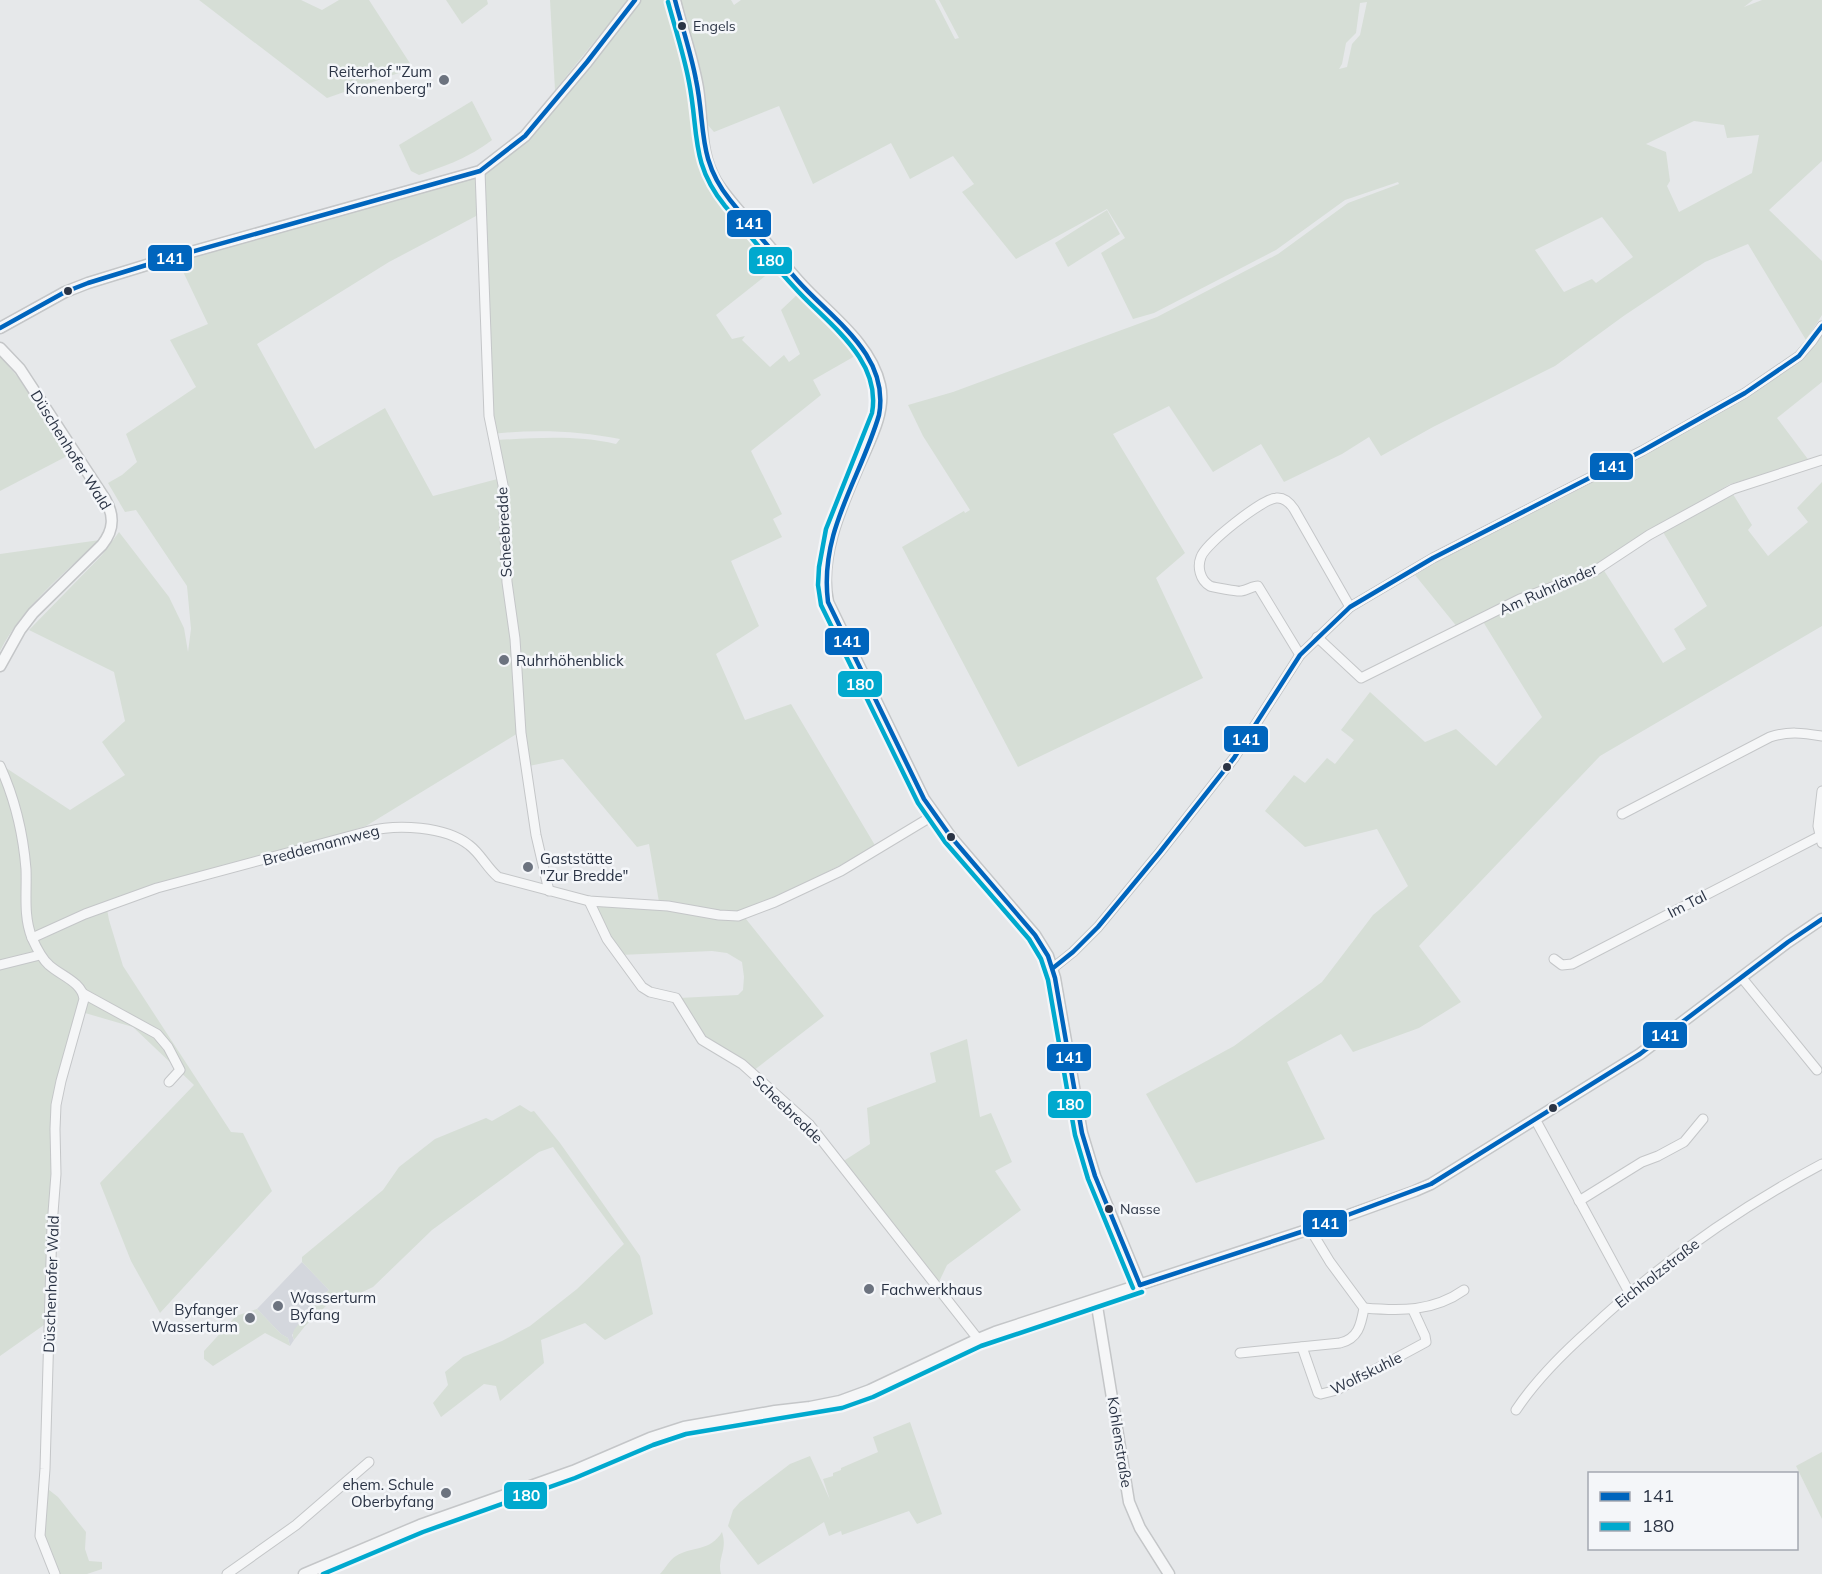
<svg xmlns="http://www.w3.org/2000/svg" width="1822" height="1574" font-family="Mulish,sans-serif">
  <rect width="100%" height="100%" fill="#e6e8ea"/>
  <polygon fill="#d4d7dd" points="302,1262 329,1290 297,1319 300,1323 292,1335 294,1340 290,1346 288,1338 281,1334 257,1309"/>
  <g fill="#d6ded6" fill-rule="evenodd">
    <polygon points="199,0 301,0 322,10 339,0 369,0 413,68 327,98"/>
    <polygon points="446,0 487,0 488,4 462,24"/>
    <polygon points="550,0 628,0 555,90"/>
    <path d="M640 0H669L693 100 700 156 712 186 779 265 716 315 732 339 745 336 742 340 770 367 784 355 789 362 800 354 781 310 800 292 832 321 862 352 813 380 821 395 751 451 782 514 773 519 782 537 731 561 759 626 716 654 745 720 791 704 876 847 782 895 745 910 731 913 659 902 649 844 637 847 563 759 529 766 523 730 366 826 118 903 107 909 109 920 123 966 231 1132 243 1133 272 1191 160 1313 131 1261 100 1183 194 1085 133 1027 85 1013 57 1104 51 1320 0 1356V764L70 810 125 775 102 742 125 721 114 672 29 630 102 555 119 532 169 597 184 628 188 652 191 629 187 586 136 510 125 512 108 483 122 475 137 462 126 434 196 387 170 340 208 324 178 261 476 176 478 215 389 262 257 344 315 449 385 408 433 496 505 477 497 440C538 438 576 435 616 444L620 439C579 431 535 429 493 434L483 172 529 136 602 52Z"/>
    <path d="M681 0H731L734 5 741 0H935L955 39 959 38 939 0H1753L1744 7 1762 0H1822V161L1769 210 1822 261V315L1806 340 1748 244 1705 262 1625 315 1555 366 1433 427 1381 456 1369 437 1342 454 1284 482 1261 444 1213 472 1169 406 1113 434 1185 553 1156 578 1203 678 1018 767 902 547 964 511 965 513 970 510 923 436 908 405 953 392 1157 317 1278 254 1348 203 1399 184 1398 182 1345 200 1276 250 1154 313 1133 319 1101 253 1125 238 1107 209 1016 259 962 192 974 184 953 156 910 179 891 143 813 184 779 106 714 132 707 124 703 96ZM1367 2 1360 35 1352 44 1347 67 1339 69 1342 64 1346 43 1356 33 1360 3ZM1694 121 1724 125 1727 138 1759 135 1752 173 1679 212 1667 186 1670 181 1666 152 1646 144ZM1602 217 1633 257 1596 283 1592 279 1564 292 1535 250Z"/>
    <path d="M472 101 492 140C468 158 448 165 419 175L411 171 399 145Z"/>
    <polygon points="1107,210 1120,234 1068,267 1055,243"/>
    <polygon points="1822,334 1822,382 1777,418 1810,462 1730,484 1591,571 1458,628 1415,575 1474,539 1559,500 1695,427 1797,363 1810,351"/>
    <polygon points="0,356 33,395 71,454 0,491"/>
    <polygon points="1822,482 1822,626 1600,756 1419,946 1461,1002 1419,1028 1353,1052 1341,1034 1287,1062 1325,1139 1196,1183 1146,1094 1234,1046 1322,982 1373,915 1408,886 1377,829 1305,847 1265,811 1294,775 1305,783 1327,758 1335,764 1354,740 1341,730 1370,692 1425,742 1456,729 1496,766 1542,717 1482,620 1511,606 1603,569 1663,663 1686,649 1674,629 1707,606 1663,532 1731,491 1752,525 1748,530 1768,556 1808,522 1797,508"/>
    <path d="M100 540C63 574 23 606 0 651V554Z"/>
    <path d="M593 906C615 906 637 905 658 908 688 912 716 921 746 919L824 1016 753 1071 702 1036 679 998 738 995 743 990 744 977 742 962 727 953 712 951 620 955Z"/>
    <polygon points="967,1039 980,1117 991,1113 1012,1162 995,1171 1021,1210 947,1265 938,1284 842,1162 870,1144 867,1108 936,1082 930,1053"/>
    <path d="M520 1105 531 1112 534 1111 560 1143 640 1256 653 1314 605 1340 585 1323 541 1340 544 1363 500 1401 496 1386 484 1384 441 1417 433 1403 448 1385 445 1372 463 1357 502 1341 530 1326 577 1289 624 1244 553 1147 539 1152 432 1230 373 1287 352 1297 338 1298 327 1305 305 1326 294 1340C291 1333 294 1329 300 1323L296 1319 329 1290 302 1262V1257L383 1190 399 1167 435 1139 486 1118 492 1121Z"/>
    <polygon points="257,1309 281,1334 288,1338 290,1346 265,1333 213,1366 204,1359 204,1351 236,1316"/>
    <polygon points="910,1422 942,1514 917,1524 909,1511 842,1535 841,1531 829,1536 824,1522 758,1565 728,1526 733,1510 740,1502 790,1464 810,1456 830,1500 823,1479 833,1476 833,1473 841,1470 841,1468 878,1452 873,1437"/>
    <polygon points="1822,1452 1822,1519 1796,1466"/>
    <path d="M49 1490 58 1497 86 1532 85 1549 89 1561 102 1562V1569L87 1574H55C42 1548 42 1520 44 1491Z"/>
    <path d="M722 1532C728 1551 717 1557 721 1574H660C665 1569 670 1559 676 1556 692 1546 710 1552 722 1532Z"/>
  </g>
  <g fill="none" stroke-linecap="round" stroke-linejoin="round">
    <g stroke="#c4c6c8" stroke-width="11">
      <g id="minor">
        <polyline points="480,171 489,416 503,485 507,582 515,639 521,733 536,835 549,891"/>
        <polyline points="1317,637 1361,678 1520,599 1593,572 1649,535 1733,489 1822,460"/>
        <path d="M1300 655 1258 586C1252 586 1248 590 1241 591 1239 592 1212 587 1210 586 1200 580 1197 567 1201 557 1205 544 1262 499 1276 498 1284 497 1290 503 1294 509L1350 607"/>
        <path d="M0 766C15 799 23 832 26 869 27 891 23 916 32 938 36 947 41 958 49 965 61 976 82 982 84 999L61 1081 56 1105 55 1129 56 1174 52 1226 45 1469 40 1536 55 1574"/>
        <polyline points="1822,791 1818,826 1822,843"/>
        <path d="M1622 814 1770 737C1788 731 1803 733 1822 736"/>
        <polyline points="589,901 607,939 642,987 650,992 676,998 702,1040 742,1064 809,1124 978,1339"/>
        <path d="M32 938 85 914 157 888 369 831C397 824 445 826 469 845 481 854 487 868 498 877L589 901 668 906 719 915 738 916 775 902 841 871 934 815"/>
        <polyline points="1554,959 1562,965 1572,964 1820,836"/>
        <polyline points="0,965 40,955"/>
        <polyline points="1053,968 1073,952 1098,927 1160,852 1234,758 1300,655 1350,607 1433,558 1642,451 1745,393 1799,356 1812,341 1822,326"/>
        <polyline points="1742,978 1817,1070"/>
        <polyline points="84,994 157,1034 168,1047 180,1070 169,1082"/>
        <polyline points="1535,1119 1629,1292"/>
        <polyline points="1579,1201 1642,1162 1658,1156 1684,1142 1703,1119"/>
        <path d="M1364 1308C1400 1311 1433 1312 1464 1290"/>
        <polyline points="1302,1347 1318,1393 1321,1394 1337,1390 1426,1342 1425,1336 1413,1310"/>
        <path d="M1240 1353 1340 1343C1358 1339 1361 1325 1364 1308L1330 1262 1310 1229"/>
        <path d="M1516 1410C1536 1380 1562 1354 1589 1330 1659 1264 1737 1209 1822 1164"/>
        <polyline points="227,1574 296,1525 369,1462"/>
      </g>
    </g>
    <g stroke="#c4c6c8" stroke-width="13">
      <g id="tertiary">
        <path d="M675 0C682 29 693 58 698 88 703 119 699 153 716 181 728 200 745 217 759 234 774 251 787 269 803 286 830 315 871 344 880 385 886 411 870 440 860 463 842 505 818 556 828 602L924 799 951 837 1035 935 1048 956 1055 978 1082 1133 1095 1176 1140 1285"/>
        <polyline points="0,328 65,292 88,283 166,259 480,171 525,136 587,62 635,0"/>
        <path d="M0 348 20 369 105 499C115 516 114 530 102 545L33 613 20 630 0 666"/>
        <polyline points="1096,1300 1129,1502 1140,1528 1169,1574"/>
        <polyline points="304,1574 420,1525 573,1471 650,1438 684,1427 775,1411 810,1407 840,1401 870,1390 978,1339 995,1332 1310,1229 1415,1191 1431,1184 1640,1054 1788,942 1822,919"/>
      </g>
    </g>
    <use href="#minor" stroke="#f5f6f7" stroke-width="9"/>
    <use href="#tertiary" stroke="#f5f6f7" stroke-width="10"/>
    <g stroke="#f4f6f9" stroke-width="9">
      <g id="bus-1">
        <path d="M675 0C682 27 691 53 696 80 706 127 697 159 730 200 752 227 775 255 798 281 833 320 890 355 879 415 860 480 819 531 828 602L924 799 951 837 1035 935 1048 956 1055 978 1082 1133 1095 1176 1140 1285"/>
        <polyline points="0,328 65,292 88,283 166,259 480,171 525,136 587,62 635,0"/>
        <polyline points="1053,968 1073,952 1098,927 1160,852 1234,758 1300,655 1350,607 1433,558 1642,451 1745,393 1799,356 1822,326"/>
        <polyline points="1140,1285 1310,1229 1431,1184 1640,1054 1788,942 1822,919"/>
      </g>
    </g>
    <g stroke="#f4f6f9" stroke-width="9">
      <g id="bus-2">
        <path d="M668 2C675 28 684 55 689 82 699 132 690 163 725 206 748 233 770 261 794 287 826 323 882 358 872 413L826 529 819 567 818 585 821 605 918 803 945 842 1029 939 1041 959 1048 980 1075 1135 1088 1179 1133 1288"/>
        <polyline points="323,1574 423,1532 575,1478 653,1445 686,1434 842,1408 873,1397 981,1346 1142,1292"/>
      </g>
    </g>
    <use href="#bus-1" stroke="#0065bd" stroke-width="4.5"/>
    <use href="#bus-2" stroke="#00a9ce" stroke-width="4.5"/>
  </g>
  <g fill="#2b3445" stroke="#f4f6f9" stroke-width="2">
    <circle cx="682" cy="26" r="5"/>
    <circle cx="68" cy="291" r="5"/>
    <circle cx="1227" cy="767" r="5"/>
    <circle cx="951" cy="837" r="5"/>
    <circle cx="1553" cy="1108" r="5"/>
    <circle cx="1109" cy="1209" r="5"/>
  </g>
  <g fill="#6c737f" stroke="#f4f6f9" stroke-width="2">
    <circle cx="444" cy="80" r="6"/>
    <circle cx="504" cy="660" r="6"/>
    <circle cx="528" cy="867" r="6"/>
    <circle cx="869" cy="1289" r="6"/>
    <circle cx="278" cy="1306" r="6"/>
    <circle cx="250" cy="1318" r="6"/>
    <circle cx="446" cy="1493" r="6"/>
  </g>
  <g text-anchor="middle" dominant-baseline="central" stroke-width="5" stroke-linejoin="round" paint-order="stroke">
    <g font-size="14" fill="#2b3445" stroke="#f4f6f9" text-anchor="start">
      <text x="693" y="26">Engels</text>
      <text x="1120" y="1209">Nasse</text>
    </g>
    <g font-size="15" fill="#2b3445" stroke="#f4f6f9" text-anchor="start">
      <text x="432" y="71" text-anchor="end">Reiterhof "Zum<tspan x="432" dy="17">Kronenberg"</tspan></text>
      <text x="516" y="660">Ruhrhöhenblick</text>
      <text x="540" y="858">Gaststätte<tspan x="540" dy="17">"Zur Bredde"</tspan></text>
      <text x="881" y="1289">Fachwerkhaus</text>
      <text x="290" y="1297">Wasserturm<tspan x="290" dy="17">Byfang</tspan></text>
      <text x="238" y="1309" text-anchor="end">Byfanger<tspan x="238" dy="17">Wasserturm</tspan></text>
      <text x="434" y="1484" text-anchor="end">ehem. Schule<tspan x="434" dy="17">Oberbyfang</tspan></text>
    </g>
    <g font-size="15" fill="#2b3445" stroke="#f4f6f9">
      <text transform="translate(71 450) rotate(58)">Düschenhofer Wald</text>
      <text transform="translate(504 532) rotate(-93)">Scheebredde</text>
      <text transform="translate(1548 589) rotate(-24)">Am Ruhrländer</text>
      <text transform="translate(321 845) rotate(-15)">Breddemannweg</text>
      <text transform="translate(1687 904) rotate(-27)">Im Tal</text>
      <text transform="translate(788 1109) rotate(44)">Scheebredde</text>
      <text transform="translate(1657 1273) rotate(-38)">Eichholzstraße</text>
      <text transform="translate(51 1284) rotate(-88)">Düschenhofer Wald</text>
      <text transform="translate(1366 1373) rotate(-26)">Wolfskuhle</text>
      <text transform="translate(1120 1442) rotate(81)">Kohlenstraße</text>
    </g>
  </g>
  <g stroke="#f4f6f9" stroke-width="2">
    <rect x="726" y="209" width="46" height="29" rx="6" fill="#0065bd"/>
    <rect x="147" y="244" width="46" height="28" rx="6" fill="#0065bd"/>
    <rect x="748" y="246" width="45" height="29" rx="6" fill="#00a9ce"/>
    <rect x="1589" y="452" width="45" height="29" rx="6" fill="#0065bd"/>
    <rect x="824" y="627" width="46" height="29" rx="6" fill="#0065bd"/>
    <rect x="837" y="670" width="46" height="28" rx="6" fill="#00a9ce"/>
    <rect x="1223" y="725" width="46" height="28" rx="6" fill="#0065bd"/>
    <rect x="1642" y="1021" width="46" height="28" rx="6" fill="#0065bd"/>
    <rect x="1046" y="1043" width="46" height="29" rx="6" fill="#0065bd"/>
    <rect x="1047" y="1090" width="45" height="29" rx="6" fill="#00a9ce"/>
    <rect x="1302" y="1209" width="46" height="29" rx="6" fill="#0065bd"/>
    <rect x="503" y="1481" width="45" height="29" rx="6" fill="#00a9ce"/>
  </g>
  <g font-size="16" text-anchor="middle" font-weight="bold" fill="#fff">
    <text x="749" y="229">141</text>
    <text x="170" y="264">141</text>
    <text x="770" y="266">180</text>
    <text x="1612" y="472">141</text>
    <text x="847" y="647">141</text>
    <text x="860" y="690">180</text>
    <text x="1246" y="745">141</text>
    <text x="1665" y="1041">141</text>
    <text x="1069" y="1063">141</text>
    <text x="1070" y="1110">180</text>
    <text x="1325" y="1229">141</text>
    <text x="526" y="1501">180</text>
  </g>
  <rect x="1588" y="1472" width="210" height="78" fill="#f4f6f9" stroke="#a4a8b1" stroke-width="1.5"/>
  <rect x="1600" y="1492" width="30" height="9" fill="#0065bd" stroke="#a4a8b1" stroke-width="1.5"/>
  <text x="1642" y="1502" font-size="18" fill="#2b3445">141</text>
  <rect x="1600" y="1522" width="30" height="9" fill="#00a9ce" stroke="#a4a8b1" stroke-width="1.5"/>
  <text x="1642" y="1532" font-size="18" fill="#2b3445">180</text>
</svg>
